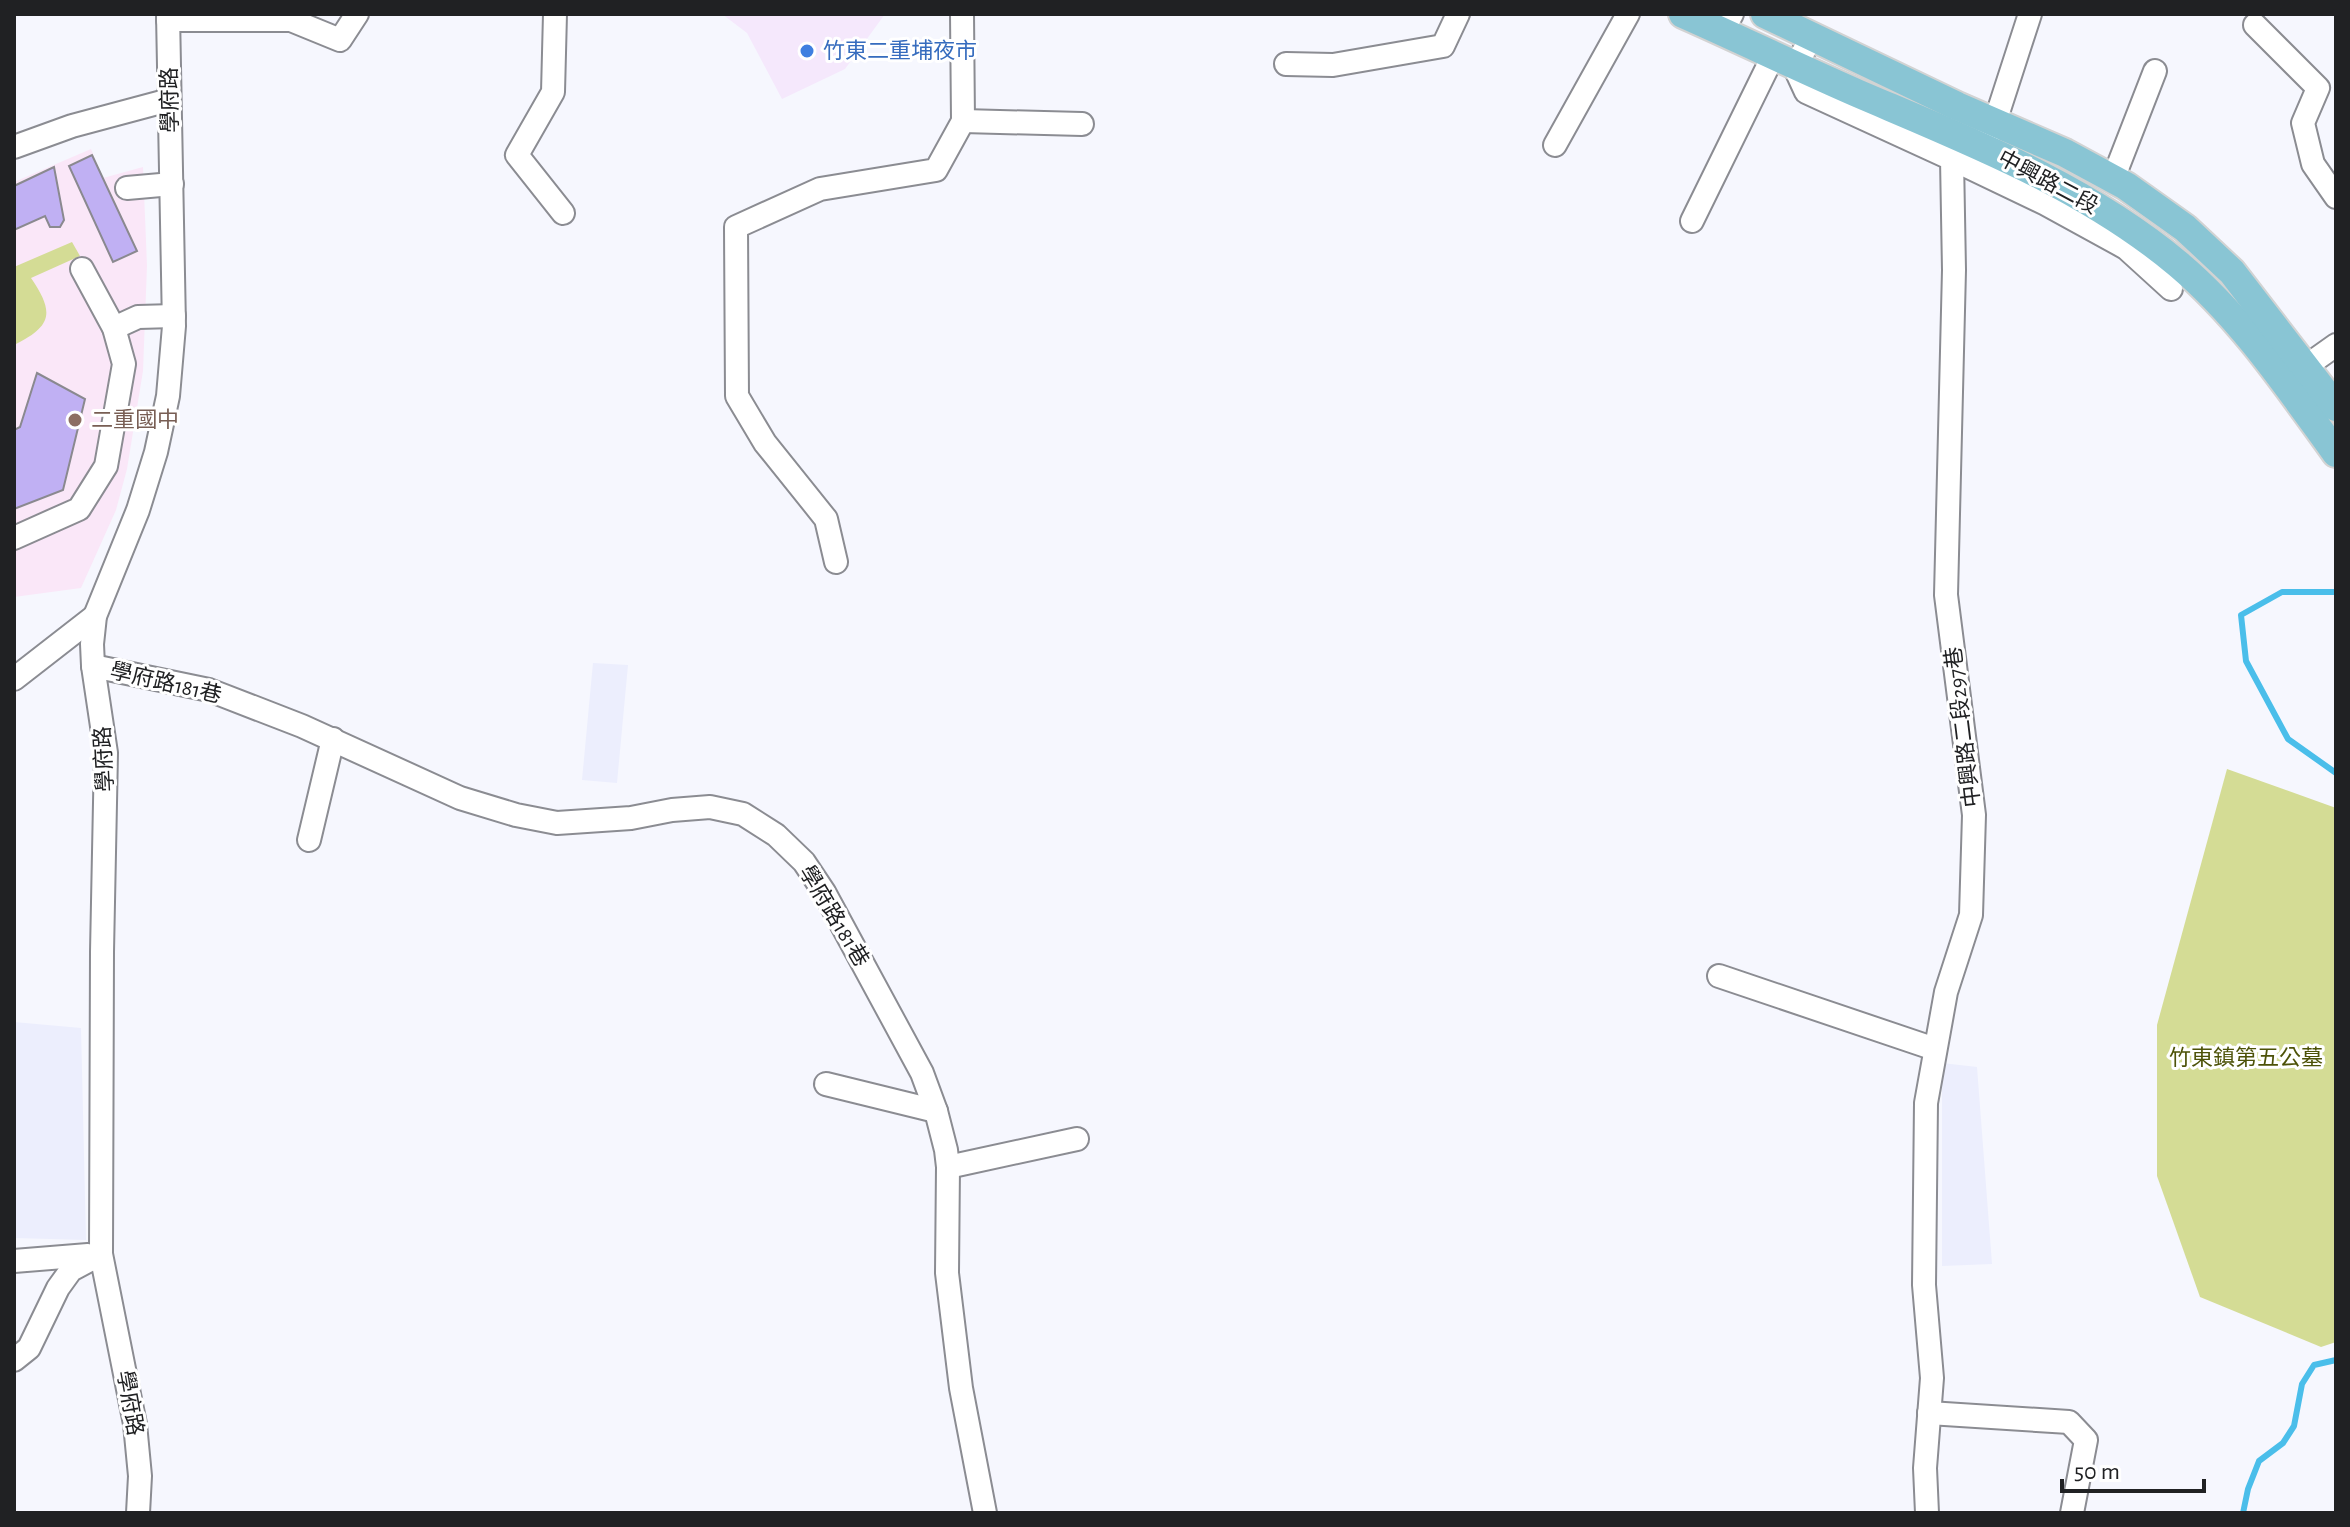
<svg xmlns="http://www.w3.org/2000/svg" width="2350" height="1527" font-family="'Alegreya Sans','Noto Sans TC',sans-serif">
  <rect width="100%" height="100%" fill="#f6f7fe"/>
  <polygon fill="#f5e8fc" points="722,14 885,14 845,69 782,99 747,33"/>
  <g fill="#eceefd">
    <polygon points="593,663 628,665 617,783 582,780"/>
    <polygon points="14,1022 81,1028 86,1240 14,1238"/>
    <polygon points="1942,1063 1977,1067 1992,1264 1942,1266"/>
  </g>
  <polygon fill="#fae7f8" points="91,149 103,178 143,167 147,266 143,371 127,469 116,510 81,588 14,597 14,182"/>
  <g fill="#d4dc95">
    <path d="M72 242 80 256 31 278C55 313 52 326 14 345V267Z"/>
    <polygon points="2227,769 2336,808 2336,1342 2321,1347 2200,1297 2157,1176 2157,1025"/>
  </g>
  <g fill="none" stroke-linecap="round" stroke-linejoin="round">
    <g stroke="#4abeea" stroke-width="6">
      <polyline points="2336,592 2282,592 2241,615 2246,661 2288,739 2336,773"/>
      <polyline points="2243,1513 2248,1489 2259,1461 2283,1443 2294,1426 2302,1384 2314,1365 2336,1360"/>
    </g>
  </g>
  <g fill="#c0b0f3" stroke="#8a898f" stroke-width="2">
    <polygon points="92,155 137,251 113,262 69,166"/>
    <polygon points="54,167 64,220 60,227 50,227 45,216 14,230 14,186"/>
    <polygon points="37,373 85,399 63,490 14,509 14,430 20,427"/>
  </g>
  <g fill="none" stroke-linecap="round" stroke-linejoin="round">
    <g stroke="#8b8c92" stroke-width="26">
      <g id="minor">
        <polyline points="555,14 553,92 517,155 563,213"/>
        <polyline points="168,20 291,20 340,40 357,14"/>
        <polyline points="2255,25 2318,88 2303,123 2313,164 2336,197"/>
        <polyline points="1722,32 1732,14"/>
        <polyline points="1813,37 1794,66 1806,92 1952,159 1954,270 1946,595 1974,815 1971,915 1946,992 1926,1103 1924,1285 1932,1378 1925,1468 1927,1513"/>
        <polyline points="1286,64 1333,65 1443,46 1458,14"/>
        <polyline points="963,121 1082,124"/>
        <polyline points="1988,136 1995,122 2030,14"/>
        <polyline points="1555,145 1628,14"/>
        <polyline points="14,147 72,126 169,100"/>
        <polyline points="1952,159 2046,204 2126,248 2171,289"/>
        <polyline points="2113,179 2155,71"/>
        <polyline points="127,188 172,184"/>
        <polyline points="1692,221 1773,56"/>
        <polyline points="114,328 138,317 174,316"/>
        <polyline points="2293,371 2305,367 2336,345"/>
        <polyline points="14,538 79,509 106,466 124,364 114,328 82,269"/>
        <polyline points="836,562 826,519 765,443 737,396 736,227 820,189 936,170 963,121 962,14"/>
        <polyline points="93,666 209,690 302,726 460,798 516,815 557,823 631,818 672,810 710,807 743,814 776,835 804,862 824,892 922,1073 936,1111 946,1150 948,1167 947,1273 961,1388 985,1513"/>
        <polyline points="14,679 95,616"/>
        <polyline points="309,840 333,739"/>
        <polyline points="1719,976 1935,1049"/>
        <polyline points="826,1084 936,1111"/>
        <polyline points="948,1167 1077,1139"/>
        <polyline points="14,1261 88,1255"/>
        <polyline points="14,1360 29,1348 58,1288 71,1270 101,1254"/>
        <polyline points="1929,1413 2069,1422 2086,1440 2072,1513"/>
        <polyline points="138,1513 140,1476 135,1424 101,1254 102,952 106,753 93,666 92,644 95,616 138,510 156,452 168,396 174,326 168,14"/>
      </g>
    </g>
    <g stroke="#d2d3d3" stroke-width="32">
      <g id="major">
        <path d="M1683 14C1742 40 1799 68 1859 94 1969 141 2085 186 2178 264 2241 317 2288 387 2336 453"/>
        <polyline points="1765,14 1957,106 2065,153 2126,186 2185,228 2232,272 2336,407"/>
      </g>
    </g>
    <use href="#minor" stroke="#fff" stroke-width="22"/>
    <use href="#major" stroke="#89c5d4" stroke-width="28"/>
  </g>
  <circle fill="#3f7fe0" stroke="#fff" stroke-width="3" cx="807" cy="51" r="8"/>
  <circle fill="#8d6e63" stroke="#fff" stroke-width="3" cx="75" cy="420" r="8"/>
  <g text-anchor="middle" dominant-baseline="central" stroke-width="6" stroke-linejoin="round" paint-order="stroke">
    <g font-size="22" fill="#366cbe" stroke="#fff" text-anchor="start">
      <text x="823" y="51">竹東二重埔夜市</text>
    </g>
    <g font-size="22" fill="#202123" stroke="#fff">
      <text transform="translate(170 100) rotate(-91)">學府路</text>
      <text transform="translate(2048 182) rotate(28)">中興路二段</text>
      <text transform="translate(166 683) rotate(13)">學府路181巷</text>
      <text transform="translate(1963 727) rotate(-97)">中興路二段297巷</text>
      <text transform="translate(104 759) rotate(-93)">學府路</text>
      <text transform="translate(834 916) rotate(59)">學府路181巷</text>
      <text transform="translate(130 1403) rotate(80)">學府路</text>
    </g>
    <g font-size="22" fill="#785e54" stroke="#fff" text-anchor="start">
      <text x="91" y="420">二重國中</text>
    </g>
    <g font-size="22" fill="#4d5208" stroke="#fff">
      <text x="2246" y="1058">竹東鎮第五公墓</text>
    </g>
  </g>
  <rect width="2350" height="1527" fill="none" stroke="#202123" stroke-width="32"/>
  <path d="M2062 1479v12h142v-12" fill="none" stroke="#202123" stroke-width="4"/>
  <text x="2074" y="1479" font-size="24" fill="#202123" stroke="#ffffff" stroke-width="6" paint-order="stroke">50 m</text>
</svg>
